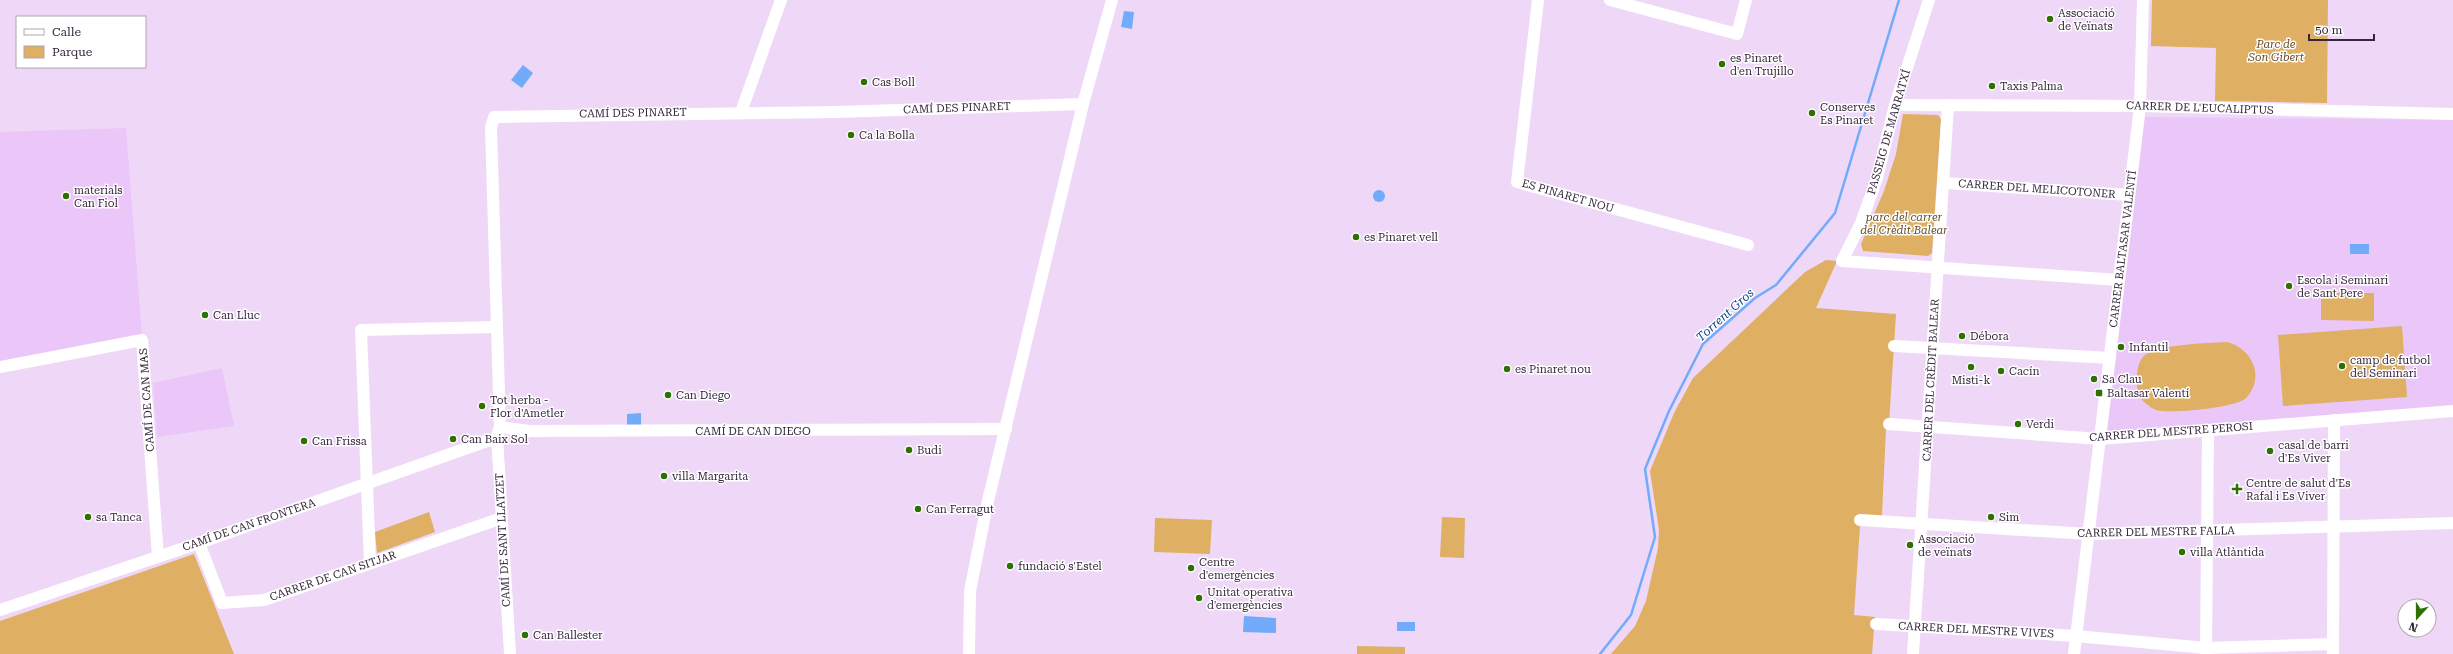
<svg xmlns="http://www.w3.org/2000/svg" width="2453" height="654" font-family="'Roboto Serif',serif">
  <rect width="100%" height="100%" fill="#efd7f8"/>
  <g fill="#ebc6f8">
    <polygon points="2145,117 2453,120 2453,407 2164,427 2107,433"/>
    <polygon points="126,128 142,337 0,363 0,132"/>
    <polygon points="222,368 234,426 157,437 153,383"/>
  </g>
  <g fill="#dfaf63">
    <polygon points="2152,0 2328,0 2327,103 2215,101 2216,48 2151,46"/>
    <polygon points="1903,114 1938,115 1941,119 1932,253 1928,256 1863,251 1861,244 1884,191 1896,154"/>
    <polygon points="1826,260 1837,261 1816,308 1896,314 1889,424 1886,428 1882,516 1860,526 1854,615 1875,617 1872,654 1611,654 1635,626 1646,601 1658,548 1659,530 1650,471 1674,413 1693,378 1805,272"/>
    <polygon points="2321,293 2374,293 2374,321 2321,320"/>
    <polygon points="2402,326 2407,397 2283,406 2278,335"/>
    <path d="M2227 342C2252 348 2266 378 2246 398 2236 408 2169 414 2156 410 2149 407 2144 402 2139 397 2136 385 2135 369 2142 358 2152 344 2210 343 2227 342Z"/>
    <polygon points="429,512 435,532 377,553 375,532"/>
    <polygon points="1442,517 1465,518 1464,558 1440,557"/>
    <polygon points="1155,518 1212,520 1210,554 1154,552"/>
    <polygon points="194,554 234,654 0,654 0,621"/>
    <polygon points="1357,646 1405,647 1405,654 1357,654"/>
  </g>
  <g fill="#72abfa">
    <polygon points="1124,11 1134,12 1132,29 1121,27"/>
    <polygon points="523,65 533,73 522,88 511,80"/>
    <circle cx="1379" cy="196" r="6"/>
    <rect x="2350" y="244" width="19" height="10"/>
    <polygon points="641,413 641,427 627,428 627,414"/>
    <polygon points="1244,616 1276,618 1276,633 1243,632"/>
    <rect x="1397" y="622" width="18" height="9"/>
  </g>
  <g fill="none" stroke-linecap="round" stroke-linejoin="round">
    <polyline stroke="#72abfa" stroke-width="2.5" points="1600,654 1631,615 1655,537 1645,469 1669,411 1703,344 1755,298 1776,285 1835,213 1899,0"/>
    <g stroke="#fff" stroke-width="12">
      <polyline points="1538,0 1517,182 1748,245"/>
      <polyline points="1610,0 1737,34 1746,0"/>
      <polyline points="1929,0 1895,105 1877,178 1861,223 1842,261 2119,280"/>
      <polyline points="1895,105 2140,106 2453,114"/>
      <polyline points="741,112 781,0"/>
      <polyline points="1944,183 2129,195"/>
      <polyline points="1894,346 2110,358"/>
      <polyline points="0,367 142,340 158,556"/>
      <polyline points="1889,424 2100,439 2453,411"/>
      <polyline points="500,427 529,431 1006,429"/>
      <polyline points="1860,520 2089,534 2453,523"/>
      <polyline points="199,543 222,603 264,600 502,518"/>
      <polyline points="370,563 361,330 497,327"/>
      <polyline points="0,610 199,543 487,441 497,440"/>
      <polyline points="1876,624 2076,636 2206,648 2333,644"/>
      <polyline points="510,654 497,436 500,427 491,128 494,117 837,112 1083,104"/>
      <polyline points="969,654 970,591 987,505 1083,104 1112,0"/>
      <polyline points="1913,654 1948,105"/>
      <polyline points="2074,654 2140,106 2143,0"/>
      <polyline points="2206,654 2208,432"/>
      <polyline points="2333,654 2334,420"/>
    </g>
  </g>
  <g fill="#2f6f03" stroke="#fff" stroke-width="1.5">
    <circle cx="2050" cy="19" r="4"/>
    <circle cx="1722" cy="64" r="4"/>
    <circle cx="864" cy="82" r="4"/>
    <circle cx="1992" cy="86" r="4"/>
    <circle cx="1812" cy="113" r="4"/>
    <circle cx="851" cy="135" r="4"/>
    <circle cx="66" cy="196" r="4"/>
    <circle cx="1356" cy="237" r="4"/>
    <circle cx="2289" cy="286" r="4"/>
    <circle cx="205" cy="315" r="4"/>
    <circle cx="1962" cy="336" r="4"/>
    <circle cx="2121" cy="347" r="4"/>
    <circle cx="2342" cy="366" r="4"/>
    <circle cx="1971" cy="367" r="4"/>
    <circle cx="1507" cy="369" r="4"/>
    <circle cx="2001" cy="371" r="4"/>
    <circle cx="2094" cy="379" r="4"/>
    <rect x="2095" y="389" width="8" height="8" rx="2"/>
    <circle cx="668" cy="395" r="4"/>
    <circle cx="482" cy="406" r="4"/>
    <circle cx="2018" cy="424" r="4"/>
    <circle cx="453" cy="439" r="4"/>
    <circle cx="304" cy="441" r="4"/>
    <circle cx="909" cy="450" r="4"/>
    <circle cx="2270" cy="451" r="4"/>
    <circle cx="664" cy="476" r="4"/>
    <path d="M2235 483h4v4h4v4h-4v4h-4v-4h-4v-4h4z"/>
    <circle cx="918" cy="509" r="4"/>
    <circle cx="88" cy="517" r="4"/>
    <circle cx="1991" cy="517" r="4"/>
    <circle cx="1910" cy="545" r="4"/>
    <circle cx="2182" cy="552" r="4"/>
    <circle cx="1010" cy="566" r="4"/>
    <circle cx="1191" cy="568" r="4"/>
    <circle cx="1199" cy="598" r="4"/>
    <circle cx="525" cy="635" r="4"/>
  </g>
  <g text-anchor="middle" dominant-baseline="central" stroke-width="3" stroke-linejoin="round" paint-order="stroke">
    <g font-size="11" fill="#35263b" stroke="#fff" text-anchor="start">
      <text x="2058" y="13">Associació<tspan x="2058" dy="13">de Veïnats</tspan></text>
      <text x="1730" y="58">es Pinaret<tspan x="1730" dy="13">d'en Trujillo</tspan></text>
      <text x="872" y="82">Cas Boll</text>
      <text x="2000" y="86">Taxis Palma</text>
      <text x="1820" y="107">Conserves<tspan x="1820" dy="13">Es Pinaret</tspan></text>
      <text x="859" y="135">Ca la Bolla</text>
      <text x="74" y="190">materials<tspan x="74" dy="13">Can Fiol</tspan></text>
      <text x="1364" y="237">es Pinaret vell</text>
      <text x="2297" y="280">Escola i Seminari<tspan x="2297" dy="13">de Sant Pere</tspan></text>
      <text x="213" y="315">Can Lluc</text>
      <text x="1970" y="336">Débora</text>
      <text x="2129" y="347">Infantil</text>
      <text x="2350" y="360">camp de futbol<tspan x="2350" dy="13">del Seminari</tspan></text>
      <text x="1515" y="369">es Pinaret nou</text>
      <text x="2009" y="371">Cacín</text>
      <text x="2102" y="379">Sa Clau</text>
      <text x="1971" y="380" text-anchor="middle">Misti-k</text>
      <text x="2107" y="393">Baltasar Valentí</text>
      <text x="676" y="395">Can Diego</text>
      <text x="490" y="400">Tot herba -<tspan x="490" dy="13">Flor d'Ametler</tspan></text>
      <text x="2026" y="424">Verdi</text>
      <text x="461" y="439">Can Baix Sol</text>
      <text x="312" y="441">Can Frissa</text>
      <text x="2278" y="445">casal de barri<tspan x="2278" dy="13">d'Es Viver</tspan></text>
      <text x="917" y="450">Budi</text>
      <text x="672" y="476">villa Margarita</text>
      <text x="2246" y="483">Centre de salut d'Es<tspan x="2246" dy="13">Rafal i Es Viver</tspan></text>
      <text x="926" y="509">Can Ferragut</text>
      <text x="96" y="517">sa Tanca</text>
      <text x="1999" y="517">Sim</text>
      <text x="1918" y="539">Associació<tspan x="1918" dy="13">de veïnats</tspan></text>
      <text x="2190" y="552">villa Atlàntida</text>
      <text x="1199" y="562">Centre<tspan x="1199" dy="13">d'emergències</tspan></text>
      <text x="1018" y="566">fundació s'Estel</text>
      <text x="1207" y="592">Unitat operativa<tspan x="1207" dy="13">d'emergències</tspan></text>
      <text x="533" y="635">Can Ballester</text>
    </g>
    <g font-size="11" font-style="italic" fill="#654c25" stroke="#fff">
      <text x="2276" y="44">Parc de<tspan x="2276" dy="13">Son Gibert</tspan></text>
      <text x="1904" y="217">parc del carrer<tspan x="1904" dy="13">del Crèdit Balear</tspan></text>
    </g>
    <g font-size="11" fill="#35263b" stroke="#fff">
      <text transform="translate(957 108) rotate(-2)">CAMÍ DES PINARET</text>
      <text transform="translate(2200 108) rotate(2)">CARRER DE L'EUCALIPTUS</text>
      <text transform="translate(633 113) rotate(-1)">CAMÍ DES PINARET</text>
      <text transform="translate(1889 132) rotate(-74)">PASSEIG DE MARRATXÍ</text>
      <text transform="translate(2037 189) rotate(4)">CARRER DEL MELICOTONER</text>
      <text transform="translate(1568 196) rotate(16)">ES PINARET NOU</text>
      <text transform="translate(2123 249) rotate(-83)">CARRER BALTASAR VALENTÍ</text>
      <text transform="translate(1931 380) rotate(-87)">CARRER DEL CRÈDIT BALEAR</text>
      <text transform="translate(147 400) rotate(-94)">CAMÍ DE CAN MAS</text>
      <text x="753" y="431">CAMÍ DE CAN DIEGO</text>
      <text transform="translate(2171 432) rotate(-4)">CARRER DEL MESTRE PEROSI</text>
      <text transform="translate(249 525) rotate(-19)">CAMÍ DE CAN FRONTERA</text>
      <text transform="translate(2156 532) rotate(-1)">CARRER DEL MESTRE FALLA</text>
      <text transform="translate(503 540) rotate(-93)">CAMÍ DE SANT LLATZET</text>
      <text transform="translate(333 576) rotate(-19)">CARRER DE CAN SITJAR</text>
      <text transform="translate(1976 630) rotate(3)">CARRER DEL MESTRE VIVES</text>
    </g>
    <g font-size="12" font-style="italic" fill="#0e458b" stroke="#fff">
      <text transform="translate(1725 315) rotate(-42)">Torrent Gros</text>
    </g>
  </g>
  <rect x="16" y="16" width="130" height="52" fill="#ffffff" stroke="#aea8b1"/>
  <rect x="24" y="29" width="20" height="6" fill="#ffffff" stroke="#aea8b1"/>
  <text x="52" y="36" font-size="12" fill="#35263b">Calle</text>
  <rect x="24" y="46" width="20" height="12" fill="#dfaf63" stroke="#aea8b1"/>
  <text x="52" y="56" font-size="12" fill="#35263b">Parque</text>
  <g transform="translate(2417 618) rotate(201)"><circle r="19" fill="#ffffff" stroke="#aea8b1"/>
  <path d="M0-3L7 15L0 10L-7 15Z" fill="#2f6f03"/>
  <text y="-6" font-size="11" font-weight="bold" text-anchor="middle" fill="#35263b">N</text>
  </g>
  <path d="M2309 34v6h65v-6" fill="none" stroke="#35263b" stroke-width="2"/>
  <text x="2315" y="34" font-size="12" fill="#35263b" stroke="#ffffff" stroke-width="3" paint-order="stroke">50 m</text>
</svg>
